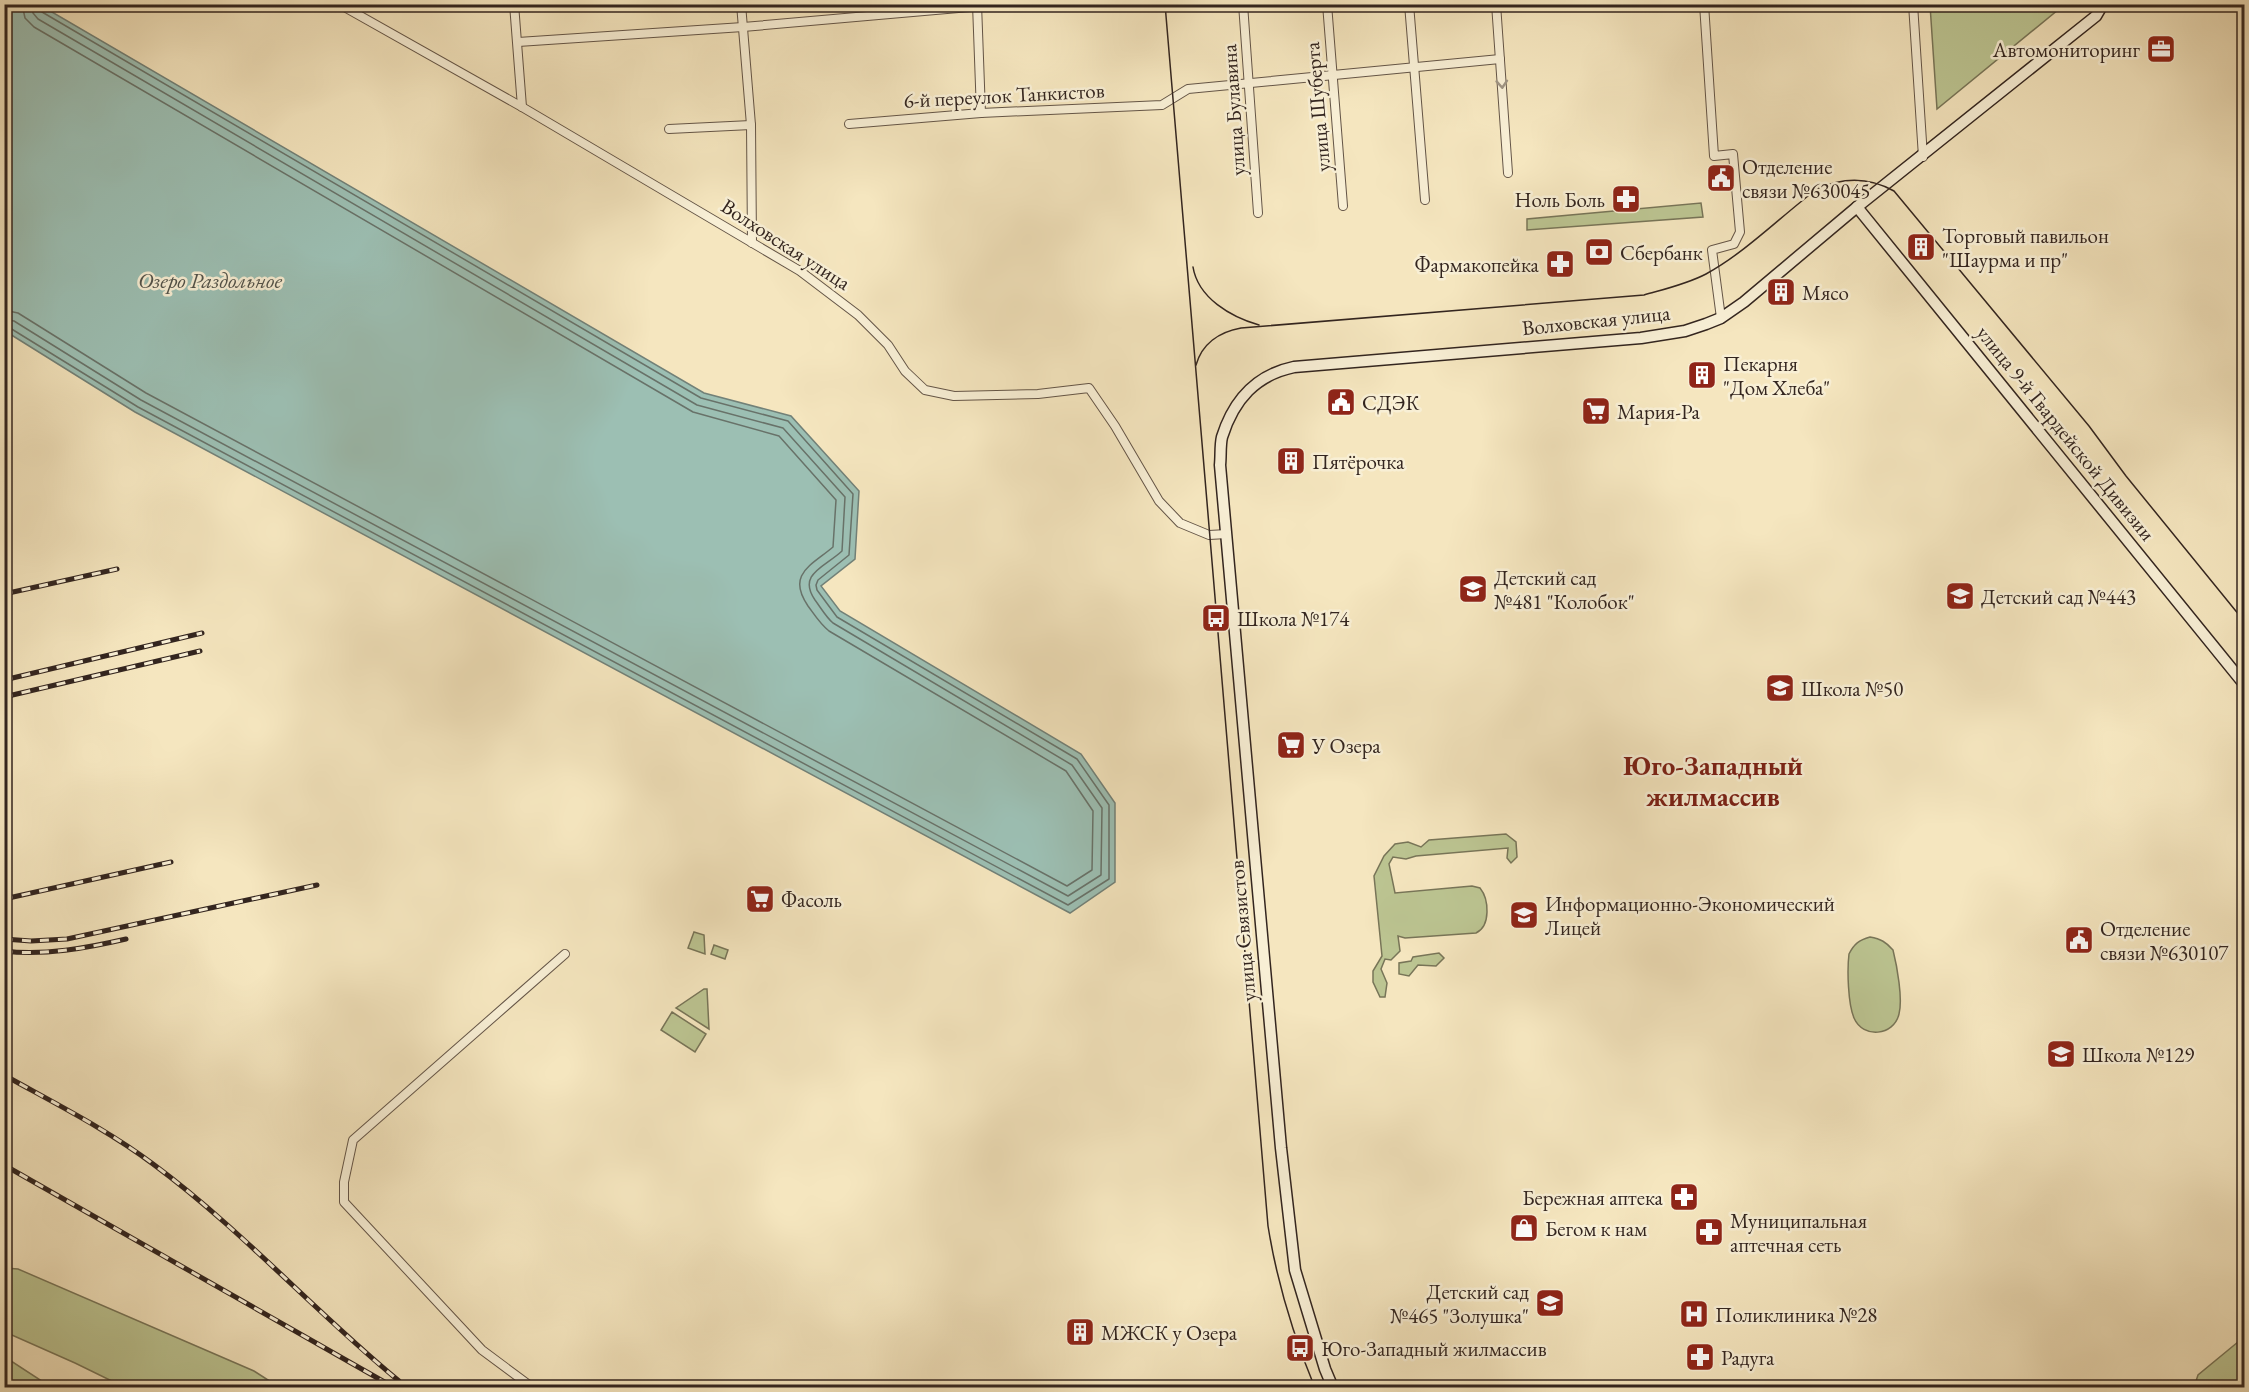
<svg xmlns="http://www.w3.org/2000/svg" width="2249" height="1392" font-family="'EB Garamond',serif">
  <rect width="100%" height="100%" fill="#f5e6bf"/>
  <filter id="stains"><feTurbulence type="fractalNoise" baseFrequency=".00333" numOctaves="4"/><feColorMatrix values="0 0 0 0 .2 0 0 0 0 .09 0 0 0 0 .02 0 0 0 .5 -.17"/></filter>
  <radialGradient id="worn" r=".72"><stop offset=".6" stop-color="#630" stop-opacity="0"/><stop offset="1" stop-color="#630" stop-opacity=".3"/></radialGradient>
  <g fill="#bcc592" stroke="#787558" stroke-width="1.5">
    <polygon points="1930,5 1930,4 2064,5 1937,109"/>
    <polygon points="1701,203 1703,217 1527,230 1527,219"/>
    <path d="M1506 834 1516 842 1517 857 1511 863 1507 858 1508 848 1416 856 1406 859 1393 857 1389 864 1395 893 1472 886 1480 888C1489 899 1491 926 1476 933L1405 938 1398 936 1400 951 1391 960 1385 959 1381 969 1387 983 1385 997H1380L1373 982V971L1382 956 1374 876 1384 856 1395 844 1408 842 1421 847 1429 840Z"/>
    <polygon points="694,932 704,935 705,954 688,948"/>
    <path d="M1870 937C1881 939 1886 942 1893 950 1897 966 1903 999 1899 1014 1894 1036 1863 1039 1854 1018 1848 1004 1847 970 1849 954 1854 944 1859 940 1870 937Z"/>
    <polygon points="714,945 728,950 725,959 711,954"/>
    <polygon points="1439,953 1444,958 1436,966 1418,965 1409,976 1399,974 1399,963 1411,961 1413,957"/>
    <polygon points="704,989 707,989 709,1029 676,1008"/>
    <polygon points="672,1012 706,1034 695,1052 661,1030"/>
    <polygon points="5,1268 18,1269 254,1371 279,1387 124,1387 75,1363 5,1332"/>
    <polygon points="2244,1337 2244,1387 2201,1387 2196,1381 2198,1375"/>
    <polygon points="4,1357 5,1357 51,1387 5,1387"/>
  </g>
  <polygon fill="#9cbfb3" stroke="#728178" stroke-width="1.5" points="4,5 40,5 704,393 791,416 859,491 855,559 821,586 840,611 1081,754 1115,803 1115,882 1070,913 135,412 5,331"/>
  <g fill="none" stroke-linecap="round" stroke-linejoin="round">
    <g stroke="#687269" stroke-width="1.5">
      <path d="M4 310 18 313 146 393 1067 886 1092 870 1093 811 1066 771 829 631C820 624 814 614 808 606 786 574 812 565 833 547L836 500 779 436 693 412 34 27 25 18 22 4"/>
      <path d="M4 319 14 321 141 400 1068 896 1101 875 1102 808 1072 765 833 623C826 617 821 608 815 600 797 574 825 567 842 551L845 497 783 428 697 405 38 19 33 13 31 4"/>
      <polyline points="4,327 10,328 138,407 1068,905 1109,879 1109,805 1077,759 837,617 817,590 816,585 818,580 849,555 853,494 788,421 701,398 42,12 39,4"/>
    </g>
    <g stroke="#645547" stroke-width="10">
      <g id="street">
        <polyline points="339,4 522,107 800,271 858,315 888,345 905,371 925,390 954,396 1038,394 1089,388 1115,426 1159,501 1180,523 1209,535 1227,534"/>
        <polyline points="514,4 522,107"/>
        <polyline points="741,4 751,125 752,243"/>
        <polyline points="977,4 981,113"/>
        <polyline points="1243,4 1258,213"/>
        <polyline points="1327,4 1343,206"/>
        <polyline points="1409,4 1425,200"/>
        <polyline points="1496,4 1508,173"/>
        <polyline points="1704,4 1714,156 1733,154 1740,232 1734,244 1712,250 1721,318"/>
        <polyline points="1913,4 1923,157"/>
        <polyline points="518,42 743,27 1004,4"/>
        <polyline points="849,124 981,113 1162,105 1188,89 1500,59"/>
        <polyline points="669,129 751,125"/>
        <polyline points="533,1388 482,1350 344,1202 344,1182 353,1140 565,954"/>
      </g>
    </g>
    <g stroke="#33251f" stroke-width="13">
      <g id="secondary">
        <polyline points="1857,207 2244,684"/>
        <path d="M1333 1388 1325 1369 1295 1270 1281 1148 1220 465C1221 456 1220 445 1222 437 1234 399 1256 375 1294 367L1641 338 1685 331 1706 324 1721 318 1744 302 1857 207 2096 16 2103 4"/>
      </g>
    </g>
    <use href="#street" stroke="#f8efd5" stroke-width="8"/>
    <use href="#secondary" stroke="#f8efd5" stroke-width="10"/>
    <g stroke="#33251f" stroke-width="1.5">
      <path d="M1165 4 1268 1226C1277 1282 1293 1335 1315 1388"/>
      <path d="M1193 267C1198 298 1231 317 1259 325"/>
      <path d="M1196 365C1202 344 1219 332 1241 328L1644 295C1665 289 1687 284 1706 274 1746 252 1780 217 1817 189 1843 177 1869 177 1894 191L2089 426 2126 476 2244 621"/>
    </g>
    <g stroke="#33251f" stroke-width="5">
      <g id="rail">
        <polyline points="4,594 117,569"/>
        <polyline points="4,680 202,633"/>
        <polyline points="4,697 200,651"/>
        <polyline points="4,899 171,862"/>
        <polyline points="4,939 31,941 67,939 317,885"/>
        <path d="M4 951C44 956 87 948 126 939"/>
        <path d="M4 1075C54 1103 108 1130 153 1164 241 1229 314 1311 399 1381"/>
        <polyline points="4,1165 395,1388"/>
      </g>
    </g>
    <use href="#rail" stroke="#f8efd5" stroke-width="3" stroke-dasharray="9" stroke-linecap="butt"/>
  </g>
  <defs><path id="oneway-chevron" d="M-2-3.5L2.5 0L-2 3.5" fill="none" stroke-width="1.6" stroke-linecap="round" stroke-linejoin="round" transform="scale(1.5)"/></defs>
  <use stroke="#9f9483" href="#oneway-chevron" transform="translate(1502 84) rotate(86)"/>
  <defs>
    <g id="office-square" transform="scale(1.5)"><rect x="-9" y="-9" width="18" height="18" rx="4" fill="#8f2418" stroke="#f8efd5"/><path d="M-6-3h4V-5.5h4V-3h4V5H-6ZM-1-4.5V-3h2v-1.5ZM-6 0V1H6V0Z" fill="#fff"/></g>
    <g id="civic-square" transform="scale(1.5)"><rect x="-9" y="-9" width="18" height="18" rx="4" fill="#8f2418" stroke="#f8efd5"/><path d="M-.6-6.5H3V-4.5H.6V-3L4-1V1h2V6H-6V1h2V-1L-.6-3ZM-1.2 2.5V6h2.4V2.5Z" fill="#fff"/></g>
    <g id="pharmacy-square" transform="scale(1.5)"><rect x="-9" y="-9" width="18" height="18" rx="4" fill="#8f2418" stroke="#f8efd5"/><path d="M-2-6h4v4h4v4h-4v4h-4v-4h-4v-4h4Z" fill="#fff"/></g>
    <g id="building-square" transform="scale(1.5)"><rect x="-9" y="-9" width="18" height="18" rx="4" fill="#8f2418" stroke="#f8efd5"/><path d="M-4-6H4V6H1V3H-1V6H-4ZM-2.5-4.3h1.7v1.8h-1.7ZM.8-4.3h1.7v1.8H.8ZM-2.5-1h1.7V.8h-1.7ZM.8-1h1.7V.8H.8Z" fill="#fff"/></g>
    <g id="bank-square" transform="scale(1.5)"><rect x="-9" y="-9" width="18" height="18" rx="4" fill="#8f2418" stroke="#f8efd5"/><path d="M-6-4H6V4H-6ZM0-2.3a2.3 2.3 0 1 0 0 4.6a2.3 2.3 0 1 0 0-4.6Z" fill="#fff"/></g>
    <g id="supermarket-square" transform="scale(1.5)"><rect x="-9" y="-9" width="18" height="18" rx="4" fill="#8f2418" stroke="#f8efd5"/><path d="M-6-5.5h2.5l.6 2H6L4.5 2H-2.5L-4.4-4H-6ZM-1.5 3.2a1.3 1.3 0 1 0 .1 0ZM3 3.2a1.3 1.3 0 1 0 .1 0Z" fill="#fff"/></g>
    <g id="school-square" transform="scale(1.5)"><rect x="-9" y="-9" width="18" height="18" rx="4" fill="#8f2418" stroke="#f8efd5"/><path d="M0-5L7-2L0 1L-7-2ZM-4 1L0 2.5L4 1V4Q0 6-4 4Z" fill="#fff"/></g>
    <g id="bus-square" transform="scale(1.5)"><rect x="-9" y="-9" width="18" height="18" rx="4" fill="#8f2418" stroke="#f8efd5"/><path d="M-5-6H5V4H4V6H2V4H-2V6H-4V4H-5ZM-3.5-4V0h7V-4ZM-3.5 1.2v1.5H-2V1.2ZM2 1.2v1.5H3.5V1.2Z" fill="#fff"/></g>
    <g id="shop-square" transform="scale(1.5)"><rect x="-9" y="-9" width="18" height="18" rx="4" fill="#8f2418" stroke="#f8efd5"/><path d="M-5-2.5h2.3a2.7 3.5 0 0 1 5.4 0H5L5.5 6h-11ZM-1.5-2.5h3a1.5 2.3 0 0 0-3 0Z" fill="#fff"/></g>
    <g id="hospital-square" transform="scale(1.5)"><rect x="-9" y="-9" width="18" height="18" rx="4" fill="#8f2418" stroke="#f8efd5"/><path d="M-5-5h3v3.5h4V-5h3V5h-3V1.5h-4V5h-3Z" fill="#fff"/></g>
  </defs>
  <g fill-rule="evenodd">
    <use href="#office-square" x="2161" y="49"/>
    <use href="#civic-square" x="1721" y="178"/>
    <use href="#pharmacy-square" x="1626" y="199"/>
    <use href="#building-square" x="1921" y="247"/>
    <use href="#bank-square" x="1599" y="252"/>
    <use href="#pharmacy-square" x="1560" y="264"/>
    <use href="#building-square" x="1781" y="292"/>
    <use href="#building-square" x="1702" y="375"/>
    <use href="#civic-square" x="1341" y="402"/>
    <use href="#supermarket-square" x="1596" y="411"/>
    <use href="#building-square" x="1291" y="461"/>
    <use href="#school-square" x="1473" y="589"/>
    <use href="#school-square" x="1960" y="596"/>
    <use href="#bus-square" x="1216" y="618"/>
    <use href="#school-square" x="1780" y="688"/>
    <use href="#supermarket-square" x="1291" y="745"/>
    <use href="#supermarket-square" x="760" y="899"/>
    <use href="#school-square" x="1524" y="915"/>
    <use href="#civic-square" x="2079" y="940"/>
    <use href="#school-square" x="2061" y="1054"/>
    <use href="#pharmacy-square" x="1684" y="1197"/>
    <use href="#shop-square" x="1524" y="1228"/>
    <use href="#pharmacy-square" x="1709" y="1232"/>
    <use href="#school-square" x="1550" y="1303"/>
    <use href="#hospital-square" x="1694" y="1314"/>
    <use href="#building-square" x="1080" y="1332"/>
    <use href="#bus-square" x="1300" y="1348"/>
    <use href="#pharmacy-square" x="1700" y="1357"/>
  </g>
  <g text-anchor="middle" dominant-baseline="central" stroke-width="5" stroke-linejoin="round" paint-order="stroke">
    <g font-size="21" fill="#33251f" stroke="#f8efd5" text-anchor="start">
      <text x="2140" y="49" text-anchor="end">Автомониторинг</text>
      <text x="1742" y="166">Отделение<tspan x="1742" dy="24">связи №630045</tspan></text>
      <text x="1605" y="199" text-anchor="end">Ноль Боль</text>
      <text x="1942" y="235">Торговый павильон<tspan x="1942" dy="24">"Шаурма и пр"</tspan></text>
      <text x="1620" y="252">Сбербанк</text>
      <text x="1539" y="264" text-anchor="end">Фармакопейка</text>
      <text x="1802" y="292">Мясо</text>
      <text x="1723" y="363">Пекарня<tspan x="1723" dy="24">"Дом Хлеба"</tspan></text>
      <text x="1362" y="402">СДЭК</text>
      <text x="1617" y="411">Мария-Ра</text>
      <text x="1312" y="461">Пятёрочка</text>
      <text x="1494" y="577">Детский сад<tspan x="1494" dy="24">№481 "Колобок"</tspan></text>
      <text x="1981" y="596">Детский сад №443</text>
      <text x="1237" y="618">Школа №174</text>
      <text x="1801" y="688">Школа №50</text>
      <text x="1312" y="745">У Озера</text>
      <text x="781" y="899">Фасоль</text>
      <text x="1545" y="903">Информационно-Экономический<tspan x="1545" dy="24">Лицей</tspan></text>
      <text x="2100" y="928">Отделение<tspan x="2100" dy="24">связи №630107</tspan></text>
      <text x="2082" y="1054">Школа №129</text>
      <text x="1663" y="1197" text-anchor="end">Бережная аптека</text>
      <text x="1730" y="1220">Муниципальная<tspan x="1730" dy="24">аптечная сеть</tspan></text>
      <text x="1545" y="1228">Бегом к нам</text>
      <text x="1529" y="1291" text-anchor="end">Детский сад<tspan x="1529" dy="24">№465 "Золушка"</tspan></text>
      <text x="1715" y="1314">Поликлиника №28</text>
      <text x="1101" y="1332">МЖСК у Озера</text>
      <text x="1321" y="1348">Юго-Западный жилмассив</text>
      <text x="1721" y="1357">Радуга</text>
    </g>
    <g font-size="21" fill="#33251f" stroke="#f8efd5">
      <text transform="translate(1004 95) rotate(-3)">6-й переулок Танкистов</text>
      <text transform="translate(1317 107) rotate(-95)">улица Шуберта</text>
      <text transform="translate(1233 110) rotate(-94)">улица Булавина</text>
      <text transform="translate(786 244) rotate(33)">Волховская улица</text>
      <text transform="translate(1596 320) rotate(-6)">Волховская улица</text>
      <text transform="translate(2066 433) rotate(51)">улица 9-й Гвардейской Дивизии</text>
      <text transform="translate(1242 931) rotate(-95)">улица Связистов</text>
    </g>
    <g font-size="22" font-style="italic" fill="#52534b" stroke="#f8efd5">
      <text x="210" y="280">Озеро Раздольное</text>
    </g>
    <g font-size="27" font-weight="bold" fill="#7a1f14" stroke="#f8efd5">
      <text x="1713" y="765">Юго-Западный<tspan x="1713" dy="31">жилмассив</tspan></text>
    </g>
  </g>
  <rect width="2249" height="1392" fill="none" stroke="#f5e6bf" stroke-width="24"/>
  <rect x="6" y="6" width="2237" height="1380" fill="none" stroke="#33251f" stroke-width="3"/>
  <rect x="12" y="12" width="2225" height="1368" fill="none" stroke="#33251f" stroke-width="1.5"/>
  <rect width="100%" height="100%" filter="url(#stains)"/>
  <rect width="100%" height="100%" fill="url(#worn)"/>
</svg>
